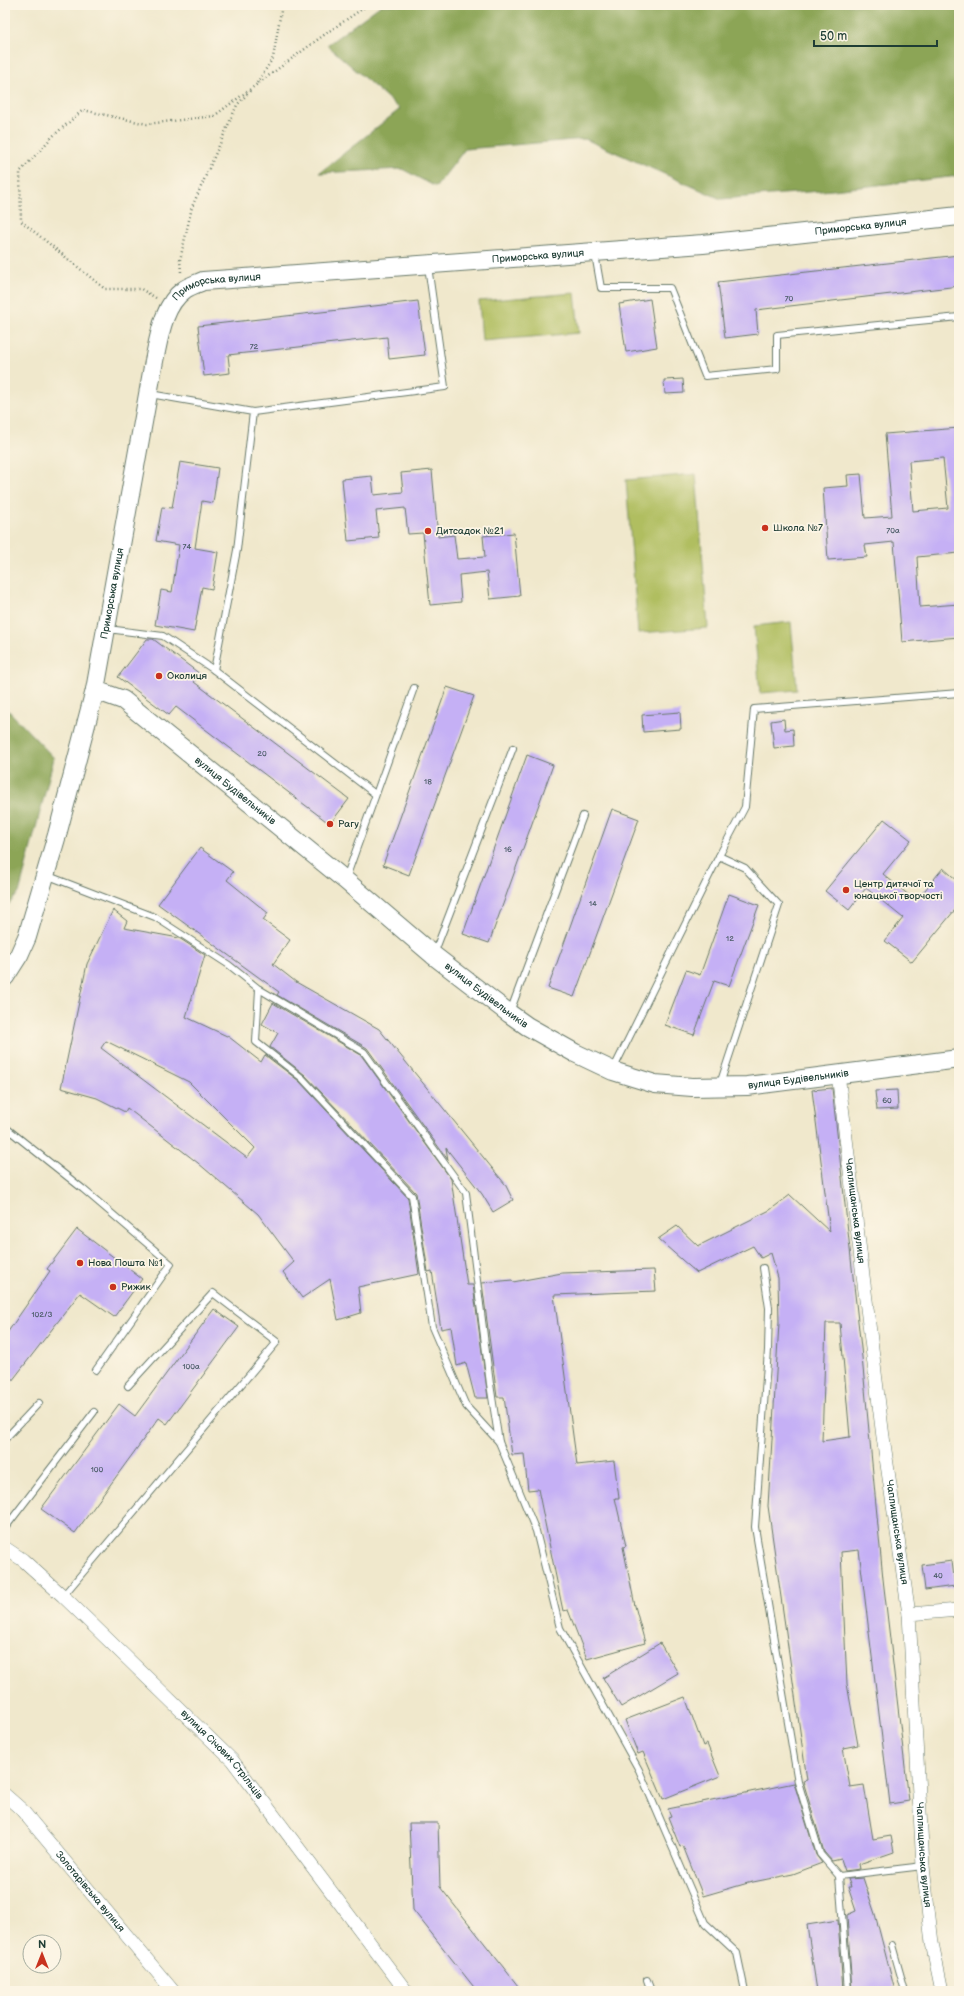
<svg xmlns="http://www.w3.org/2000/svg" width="964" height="1996" font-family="'Balsamiq Sans',sans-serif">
  <rect width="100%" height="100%" fill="#fcf5e5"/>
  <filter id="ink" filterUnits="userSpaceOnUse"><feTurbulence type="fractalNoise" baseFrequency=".025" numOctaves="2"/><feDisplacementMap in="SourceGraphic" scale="8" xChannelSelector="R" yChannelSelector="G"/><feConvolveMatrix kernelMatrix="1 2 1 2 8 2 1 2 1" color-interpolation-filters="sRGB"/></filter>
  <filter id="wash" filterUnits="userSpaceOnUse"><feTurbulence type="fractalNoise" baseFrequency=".012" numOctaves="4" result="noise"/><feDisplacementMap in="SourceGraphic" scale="16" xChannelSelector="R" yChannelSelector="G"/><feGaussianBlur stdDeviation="0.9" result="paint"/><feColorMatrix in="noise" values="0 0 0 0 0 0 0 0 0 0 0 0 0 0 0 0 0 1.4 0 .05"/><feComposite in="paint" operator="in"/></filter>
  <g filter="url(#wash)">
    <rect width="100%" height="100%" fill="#f0e8cc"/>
    <g fill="#b0be60" stroke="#687e4a">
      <polygon points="575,293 579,333 482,341 479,301"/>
      <polygon points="696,474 708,628 638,633 626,480"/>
      <polygon points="791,622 797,690 760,693 754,626"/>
    </g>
    <g fill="#8ca556" stroke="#567145">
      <polygon points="381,5 959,5 959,176 833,190 721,199 585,139 465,149 436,187 402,169 319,173 400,109 327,45"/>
      <polygon points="5,707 54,758 19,893 5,908"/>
    </g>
    <g id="blocks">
      <g fill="#c5b0f5" fill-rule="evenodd">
        <polygon points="959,255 959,286 756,310 758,334 725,338 718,282"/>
        <polygon points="650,299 657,347 626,352 619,304"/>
        <polygon points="418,301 425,355 389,359 387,337 228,355 230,373 204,376 198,326"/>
        <polygon points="683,379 684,393 665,394 664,380"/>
        <path d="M959 428V553L917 557 920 607 959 604V637L902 642 894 542 865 545 867 557 828 560 823 488 848 486 847 475 861 474 865 518 892 516 885 434ZM943 458 948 508 913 511 909 461Z"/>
        <polygon points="180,462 218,468 213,503 202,501 195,548 218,552 212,589 202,587 194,632 155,625 161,590 172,592 179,545 156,541 162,507 172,508"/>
        <polygon points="432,470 438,537 454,535 457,559 485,557 483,536 514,533 520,596 490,599 487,572 459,575 461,602 430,605 423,533 408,534 405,508 376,511 379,538 348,541 342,479 372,476 374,495 403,492 401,473"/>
        <polygon points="147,639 153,639 200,674 194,682 349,799 330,824 176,707 169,715 118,677"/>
        <polygon points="447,687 474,696 409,875 383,865"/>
        <polygon points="680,712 681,729 643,732 642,715"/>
        <polygon points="784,719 785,730 793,729 794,746 774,748 771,721"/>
        <polygon points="527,755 553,765 489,943 463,934"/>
        <polygon points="612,809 639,819 574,997 548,988"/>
        <polygon points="884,819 911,840 883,874 916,901 943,868 959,882 959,905 912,962 885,941 903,918 866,888 849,910 825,891"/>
        <polygon points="200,848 233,872 227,880 268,913 263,920 290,940 273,964 296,982 379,1029 505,1184 513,1200 493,1212 482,1194 446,1148 448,1160 367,1048 277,995 279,992 158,904"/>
        <polygon points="729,894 759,905 729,986 714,981 694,1035 665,1025 686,970 700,975"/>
        <path d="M113 910 127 921 124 928 179 938 205 955 186 1017 229 1037 261 1062 265 1055 299 1081 408 1198 419 1274 358 1287 361 1313 338 1320 330 1279 302 1298 283 1272 294 1262 258 1214 198 1163 127 1108 125 1112 97 1098 61 1088 87 964ZM106 1041 189 1082 255 1148 247 1158 101 1048Z"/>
        <polygon points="273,1003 361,1055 451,1179 467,1285 473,1285 488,1398 475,1398 466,1363 457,1366 451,1327 441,1329 432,1271 428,1272 416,1193 305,1075 270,1047 278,1033 262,1024"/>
        <path d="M832 1088 862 1357 883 1579 909 1801 890 1804 859 1550 841 1552 847 1684 858 1745 843 1748 850 1787 864 1785 873 1839 891 1836 894 1852 859 1864 860 1869 845 1871 841 1859 832 1861 824 1852 803 1781 807 1780 768 1506 779 1323 778 1278 771 1253 761 1258 753 1246 697 1273 658 1239 677 1226 698 1246 770 1210 790 1195 830 1232 812 1090ZM826 1323H840L850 1437 822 1441Z"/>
        <polygon points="897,1090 898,1109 877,1110 875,1091"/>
        <polygon points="77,1229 142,1279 114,1317 80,1293 5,1390 5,1336 50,1271 47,1269"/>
        <polygon points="654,1270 656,1291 554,1295 577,1465 614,1461 619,1498 615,1498 626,1546 623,1547 635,1606 645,1643 587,1659 568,1610 563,1611 538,1489 528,1490 524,1454 512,1455 504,1397 497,1397 482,1283 512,1280 513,1282 562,1273"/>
        <polygon points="214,1309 239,1327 167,1424 159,1418 75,1533 41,1509 119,1404 135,1416"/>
        <polygon points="952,1561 955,1586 925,1590 922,1565"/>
        <polygon points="660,1643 678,1673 621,1707 603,1678"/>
        <polygon points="685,1697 703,1746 707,1744 720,1776 663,1799 643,1752 638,1754 625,1720"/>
        <polygon points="794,1783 816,1855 822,1863 793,1874 748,1883 703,1896 683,1846 680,1847 668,1817 671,1816 668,1809"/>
        <polygon points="409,1823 438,1823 440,1887 522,1991 477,1991 413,1910"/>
        <polygon points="863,1878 875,1914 895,1991 852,1991 847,1915 856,1911 848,1887 851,1887 848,1879"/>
        <polygon points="838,1920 843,1991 817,1991 807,1925"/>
      </g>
    </g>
  </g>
  <g filter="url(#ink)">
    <use href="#blocks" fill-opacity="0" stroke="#687969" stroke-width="1"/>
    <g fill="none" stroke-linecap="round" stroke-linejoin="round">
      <g stroke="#687969" stroke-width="8">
        <g id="lane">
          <polyline points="595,254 601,288 670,288 705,376 777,369 777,335 959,317"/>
          <polyline points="150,394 253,412 237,550 214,670"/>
          <polyline points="253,412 445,387 428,266"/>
          <polyline points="108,629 163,636 214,670 375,794"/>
          <polyline points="719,856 745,807 754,709 959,693"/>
          <polyline points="46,875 155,917 229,965 259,989 364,1052 466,1193 490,1384 499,1442 536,1531 560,1628 639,1770 705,1923 737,1953 745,1991"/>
          <polyline points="346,878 414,688"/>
          <polyline points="434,954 513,748"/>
          <polyline points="259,989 256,1042 302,1078 412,1196 432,1327 466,1406 499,1442"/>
          <polyline points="510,1012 583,816"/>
          <polyline points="613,1070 719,856 745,868 779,905 720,1084"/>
          <polyline points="5,1127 83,1189 171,1264 96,1370"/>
          <polyline points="763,1268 769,1308 768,1350 755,1527 798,1782 820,1854 839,1876 923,1866"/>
          <polyline points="5,1439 39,1403"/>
          <polyline points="5,1528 94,1412"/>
          <polyline points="63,1596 277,1342 213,1293 128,1386"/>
          <polyline points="839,1876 848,1991"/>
          <polyline points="892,1945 905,1991"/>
          <polyline points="647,1980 651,1991"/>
        </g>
      </g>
      <g stroke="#687969" stroke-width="14">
        <g id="street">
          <path id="s1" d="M838 1074 883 1437 909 1614 923 1866 932 1943 942 1991"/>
          <path id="s2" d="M5 1548 23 1560 63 1596 232 1760 406 1991"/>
          <polyline points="909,1614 959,1610"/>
          <path id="s3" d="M5 1795 21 1809 173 1991"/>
        </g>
      </g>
      <g stroke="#687969" stroke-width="20">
        <g id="secondary">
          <path id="s4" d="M95 690 123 700 345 880 433 955 510 1014 527 1026 575 1053 613 1071 655 1084 692 1087 747 1086 959 1059"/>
          <path id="s5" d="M5 977 19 955 27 937 57 835 95 690 154 361C159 338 163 305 184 290 189 286 197 284 203 281L703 244 959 216"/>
        </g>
      </g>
      <g stroke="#687969" stroke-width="2.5" stroke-dasharray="1 3" stroke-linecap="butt">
        <polyline points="257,83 273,58 282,5"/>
        <polyline points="181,272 180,260 192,207 237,105 251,90"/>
        <polyline points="156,298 141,289 105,289 21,221 20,172 53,136 83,110 147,124 214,116 328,32 368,5"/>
      </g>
      <use href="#lane" stroke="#fff" stroke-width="6"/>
      <use href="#street" stroke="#fff" stroke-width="13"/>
      <use href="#secondary" stroke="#fff" stroke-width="18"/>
    </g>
  </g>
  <g fill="#c8321e" stroke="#fcf5e5" stroke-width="1.5">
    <circle cx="765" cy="528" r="4"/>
    <circle cx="428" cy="531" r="4"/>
    <circle cx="159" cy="676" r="4"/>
    <circle cx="330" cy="824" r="4"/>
    <circle cx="846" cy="890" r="4"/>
    <circle cx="80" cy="1263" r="4"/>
    <circle cx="113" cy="1287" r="4"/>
  </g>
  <g text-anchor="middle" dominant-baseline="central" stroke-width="3.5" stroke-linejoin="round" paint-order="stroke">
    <g font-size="8" fill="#485a64">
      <text x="789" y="298">70</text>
      <text x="254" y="346">72</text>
      <text x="893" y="530">70а</text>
      <text x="187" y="546">74</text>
      <text x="262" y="753">20</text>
      <text x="428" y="781">18</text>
      <text x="508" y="849">16</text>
      <text x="593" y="903">14</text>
      <text x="730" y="938">12</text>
      <text x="887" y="1100">60</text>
      <text x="42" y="1314">102/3</text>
      <text x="191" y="1366">100а</text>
      <text x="97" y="1469">100</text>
      <text x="938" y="1575">40</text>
    </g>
    <g font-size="10" fill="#1f3d34" stroke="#fcf5e5">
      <text stroke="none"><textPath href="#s5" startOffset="1396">Приморська вулиця</textPath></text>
      <text stroke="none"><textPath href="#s5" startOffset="1072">Приморська вулиця</textPath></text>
      <text stroke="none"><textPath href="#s5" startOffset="748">Приморська вулиця</textPath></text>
      <text stroke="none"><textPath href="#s5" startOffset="400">Приморська вулиця</textPath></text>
      <text stroke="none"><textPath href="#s4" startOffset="174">вулиця Будівельників</textPath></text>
      <text stroke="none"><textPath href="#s4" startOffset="498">вулиця Будівельників</textPath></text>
      <text stroke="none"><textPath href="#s4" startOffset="834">вулиця Будівельників</textPath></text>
      <text stroke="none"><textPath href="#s1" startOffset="138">Чаплищанська вулиця</textPath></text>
      <text stroke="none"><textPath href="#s1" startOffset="462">Чаплищанська вулиця</textPath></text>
      <text stroke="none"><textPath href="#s2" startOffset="300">вулиця Січових Стрільців</textPath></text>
      <text stroke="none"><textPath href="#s1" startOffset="786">Чаплищанська вулиця</textPath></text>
      <text stroke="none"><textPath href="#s3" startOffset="129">Золотарівська вулиця</textPath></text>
    </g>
    <g font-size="10" fill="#1f3d34" stroke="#fcf5e5" text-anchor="start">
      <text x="773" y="528">Школа №7</text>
      <text x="436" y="531">Дитсадок №21</text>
      <text x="167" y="676">Околиця</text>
      <text x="338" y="824">Рагу</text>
      <text x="854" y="884">Центр дитячої та<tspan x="854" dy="12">юнацької творчості</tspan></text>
      <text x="88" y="1263">Нова Пошта №1</text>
      <text x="121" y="1287">Рижик</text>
    </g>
  </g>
  <rect width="964" height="1996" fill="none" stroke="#fcf5e5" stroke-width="20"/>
  <g transform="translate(42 1954)"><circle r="19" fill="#fcf5e5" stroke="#a4ab9e"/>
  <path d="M0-3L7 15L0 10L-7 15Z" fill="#c8321e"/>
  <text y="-6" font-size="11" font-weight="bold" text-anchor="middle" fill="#1f3d34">N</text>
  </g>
  <path d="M814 40v6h123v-6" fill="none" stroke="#1f3d34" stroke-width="2"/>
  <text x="820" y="40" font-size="12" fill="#1f3d34" stroke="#fcf5e5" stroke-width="3" paint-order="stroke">50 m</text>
</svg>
